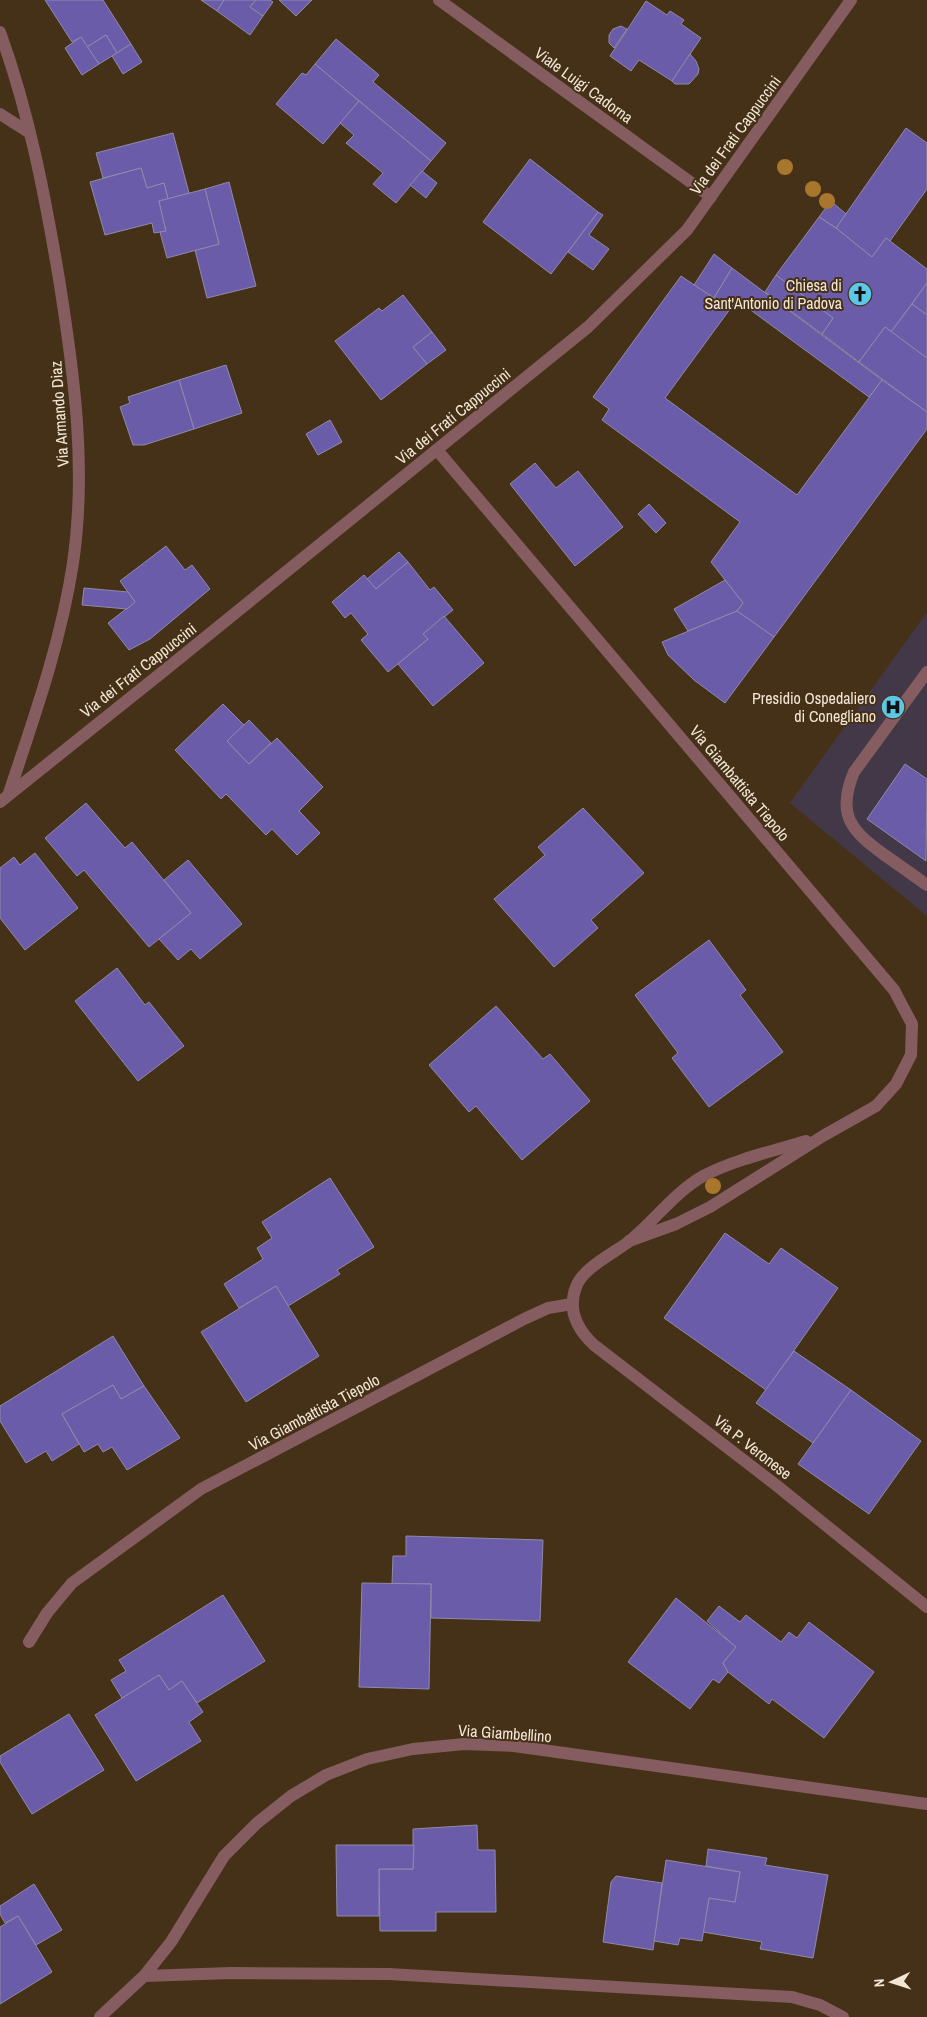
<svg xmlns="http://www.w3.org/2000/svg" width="927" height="2017" font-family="'Archivo Narrow',sans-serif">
  <rect width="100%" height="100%" fill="#453117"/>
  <polygon fill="#433848" points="927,612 927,916 790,803"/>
  <g fill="#6b5caa" stroke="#8f8aab">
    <polygon points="45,0 103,0 131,44 117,53 106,35 87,47 81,37 72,42"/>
    <polygon points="201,0 224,0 217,11"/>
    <polygon points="224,0 256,0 250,7 263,16 250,35 217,11"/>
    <polygon points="256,0 270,0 273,2 263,16 250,7"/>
    <polygon points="279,0 312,0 296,16"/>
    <polygon points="646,1 667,15 670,11 684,20 681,24 701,38 672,81 639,60 631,71 610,56"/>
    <polygon points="621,26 627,29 614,48 609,43 609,35 613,29"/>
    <polygon points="106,35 117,53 99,64 87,47"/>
    <polygon points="81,37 99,64 82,75 65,48"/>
    <polygon points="336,39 379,75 373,82 446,143 431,161 315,64"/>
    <polygon points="131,44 142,62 123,74 112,56"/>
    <polygon points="690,54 696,61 699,69 698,74 689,84 675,84 672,81"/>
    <polygon points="315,64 359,101 323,144 276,104 302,73 306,75"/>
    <polygon points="359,101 431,161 396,203 373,184 383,173 346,143 354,135 340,123"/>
    <polygon points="906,128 927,143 927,189 890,241 886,238 872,257 836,228"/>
    <polygon points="173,133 189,193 168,199 164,183 147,188 141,168 103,178 96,153"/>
    <polygon points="530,159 598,212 551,274 483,222"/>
    <polygon points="141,168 147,188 164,183 168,199 159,201 166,231 154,233 152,223 105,235 90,182"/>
    <polygon points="422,171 437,183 426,198 410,185"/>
    <polygon points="229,182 256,286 207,298 195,250 219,244 205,189"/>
    <polygon points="205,189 219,244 167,258 160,232 166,231 159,201"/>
    <polygon points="831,201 846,214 836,228 819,217"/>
    <polygon points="598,212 603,215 589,235 609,249 593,270 568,252"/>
    <polygon points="819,217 836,228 872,257 886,238 927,269 927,283 891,332 885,327 859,362 822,334 833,318 776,275"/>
    <polygon points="714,254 732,268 714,298 694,285"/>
    <polygon points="732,268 882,380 869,397 737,300 730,309 714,298"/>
    <polygon points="776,275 833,318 822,334 765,292"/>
    <polygon points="681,276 730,309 665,398 797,495 882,380 927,412 927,429 774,637 737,611 743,603 711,562 740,522 602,420 609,409 593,397"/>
    <polygon points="927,283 927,315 912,304"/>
    <polygon points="403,295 432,332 413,347 427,364 381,400 335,341 379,308 382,311"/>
    <polygon points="912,304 927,315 927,358 891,332"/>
    <polygon points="885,327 927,358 927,412 859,362"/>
    <polygon points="432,332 446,350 427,364 413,347"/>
    <polygon points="226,365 242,413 194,429 179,380"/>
    <polygon points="179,380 194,429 144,445 133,445 120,407 130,403 128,397"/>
    <polygon points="330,420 342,442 318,455 306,434"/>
    <polygon points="535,463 556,488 578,471 623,527 575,566 510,484"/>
    <polygon points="649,504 666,523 656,533 638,514"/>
    <polygon points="166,546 185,570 192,565 210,589 150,639 129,650 108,623 135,602 120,581"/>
    <polygon points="399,552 408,562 376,589 367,579"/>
    <polygon points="408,562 430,590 434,587 453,610 423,634 428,639 388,672 361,640 368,634 351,613 345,618 332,602 364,575 376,589"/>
    <polygon points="725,580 743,603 737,611 688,631 674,609"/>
    <polygon points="84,588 128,592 135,602 127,609 82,605"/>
    <polygon points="737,611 774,637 725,703 694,680 668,655 662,642"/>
    <polygon points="444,616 484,663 433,706 398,664 428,639 423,634"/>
    <polygon points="223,704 244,725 227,741 249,764 277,738 323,787 299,811 320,833 297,855 272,829 266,835 226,794 221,799 175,750"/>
    <polygon points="249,720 271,743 249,764 227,741"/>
    <polygon points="905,764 927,779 926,861 867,819"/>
    <polygon points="86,803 125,848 132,842 191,913 149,947 84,870 77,876 45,838"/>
    <polygon points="583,808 644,873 591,920 598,928 554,967 494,899 545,855 538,847"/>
    <polygon points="35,853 78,908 25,950 0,918 0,868 14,857 20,865"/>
    <polygon points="188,860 242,924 200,959 191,949 178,960 159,939 191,913 164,880"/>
    <polygon points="709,940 746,990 740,995 783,1052 709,1107 672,1058 678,1053 635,995"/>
    <polygon points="117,968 145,1005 149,1002 184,1046 138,1081 75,1001"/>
    <polygon points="496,1006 543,1059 550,1054 590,1101 522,1160 476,1106 469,1112 429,1065"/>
    <polygon points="330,1178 374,1247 337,1270 340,1274 288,1306 276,1286 239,1308 224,1284 263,1259 257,1248 272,1238 262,1222"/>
    <polygon points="725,1233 769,1264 781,1248 838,1288 766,1390 664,1318"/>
    <polygon points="276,1286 319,1356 246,1402 201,1332"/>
    <polygon points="113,1336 144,1386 121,1399 113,1385 62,1414 79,1444 52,1461 46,1451 26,1463 0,1421 0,1406"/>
    <polygon points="794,1351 851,1390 813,1443 756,1403"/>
    <polygon points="113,1385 121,1399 144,1386 180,1438 127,1470 112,1447 103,1452 98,1444 84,1452 62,1414"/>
    <polygon points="851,1390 921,1441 869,1514 798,1464"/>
    <polygon points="406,1536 543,1540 540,1621 431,1618 431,1584 392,1584 393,1556 406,1556"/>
    <polygon points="362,1583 431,1584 429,1689 359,1687"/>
    <polygon points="223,1595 265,1661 197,1703 182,1681 169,1690 159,1675 122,1698 111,1680 126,1671 119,1660"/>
    <polygon points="676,1598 736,1647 723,1663 728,1672 719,1683 713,1679 690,1709 628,1662"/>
    <polygon points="719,1606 740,1622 746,1615 781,1642 789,1632 797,1638 809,1622 874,1672 824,1738 772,1699 769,1704 728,1672 723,1663 736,1647 707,1621"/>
    <polygon points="159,1675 169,1690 182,1681 203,1712 189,1722 201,1741 136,1781 95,1715"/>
    <polygon points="69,1714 104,1770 32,1814 0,1762 0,1756"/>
    <polygon points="477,1825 478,1850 495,1850 496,1912 436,1912 436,1931 380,1931 379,1869 413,1869 413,1829"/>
    <polygon points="336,1845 414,1845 413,1869 379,1869 379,1916 337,1916"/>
    <polygon points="708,1849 767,1858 765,1865 828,1875 813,1958 760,1949 762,1942 703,1932 709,1898 735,1902 740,1872 706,1866"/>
    <polygon points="666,1860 740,1872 735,1902 709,1898 702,1941 680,1938 678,1945 654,1941"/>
    <polygon points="616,1876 662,1883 653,1950 603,1942 611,1882"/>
    <polygon points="34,1884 62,1930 36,1945 18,1916 5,1923 0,1914 0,1906"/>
    <polygon points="18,1916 52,1972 0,2004 0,1927"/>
  </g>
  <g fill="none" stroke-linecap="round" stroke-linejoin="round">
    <path stroke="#855d61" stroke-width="12" d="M927 672 854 772C836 815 851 831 886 856 899 865 913 875 927 885"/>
    <g stroke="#855d61" stroke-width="12">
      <polyline points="439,0 711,197"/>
      <path d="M0 32C29 112 45 196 59 279 74 373 87 468 73 563 61 642 34 718 9 793"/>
      <polyline points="0,114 30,133"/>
      <polyline points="437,450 894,990 912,1024 911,1055 896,1084 876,1106 823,1136 710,1207 676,1224 629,1241"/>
      <polyline points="0,802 165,670 588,327 687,230 851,0"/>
      <path d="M806 1141C773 1151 737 1159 705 1175 674 1192 654 1222 627 1243 612 1254 582 1269 576 1287 567 1310 577 1329 594 1345L776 1485 927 1607"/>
      <polyline points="29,1642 47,1613 72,1583 201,1489 524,1319 548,1308 572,1304"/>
      <polyline points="144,1976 231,1973 389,1974 792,1997 820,2005 843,2017"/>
      <polyline points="100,2017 144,1976 171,1942 224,1856 257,1823 291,1796 326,1775 367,1759 413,1749 464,1744 514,1746 927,1804"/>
    </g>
  </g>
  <g fill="#a9762e">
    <circle cx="785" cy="167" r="8"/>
    <circle cx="813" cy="189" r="8"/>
    <circle cx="827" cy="201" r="8"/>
    <circle cx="713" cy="1186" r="8"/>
  </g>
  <defs>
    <g id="church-disc" transform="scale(1.25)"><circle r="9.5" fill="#5bc8e7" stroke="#453117"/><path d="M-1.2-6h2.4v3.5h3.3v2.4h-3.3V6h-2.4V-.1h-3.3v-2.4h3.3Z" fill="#111"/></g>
    <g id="hospital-disc" transform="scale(1.25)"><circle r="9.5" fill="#5bc8e7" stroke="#453117"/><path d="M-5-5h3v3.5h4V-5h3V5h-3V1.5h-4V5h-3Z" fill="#111"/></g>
  </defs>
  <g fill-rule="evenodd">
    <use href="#church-disc" x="860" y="294"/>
    <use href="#hospital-disc" x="893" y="707"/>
  </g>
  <g text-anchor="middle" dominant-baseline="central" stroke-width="4" stroke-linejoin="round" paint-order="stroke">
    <g font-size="16" fill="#f3e6d7" stroke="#453117">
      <text transform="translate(584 85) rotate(36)">Viale Luigi Cadorna</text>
      <text transform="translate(735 135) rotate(-54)">Via dei Frati Cappuccini</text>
      <text transform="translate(59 414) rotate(-94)">Via Armando Diaz</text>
      <text transform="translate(453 416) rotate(-39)">Via dei Frati Cappuccini</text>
      <text transform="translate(138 670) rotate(-38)">Via dei Frati Cappuccini</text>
      <text transform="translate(740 783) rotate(50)">Via Giambattista Tiepolo</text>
      <text transform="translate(314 1412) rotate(-28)">Via Giambattista Tiepolo</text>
      <text transform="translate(753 1447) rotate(38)">Via P. Veronese</text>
      <text transform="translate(505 1733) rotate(4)">Via Giambellino</text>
    </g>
    <g font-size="16" fill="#f3e6d7" stroke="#453117" text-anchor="end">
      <text x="842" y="285">Chiesa di<tspan x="842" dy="18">Sant'Antonio di Padova</tspan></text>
      <text x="876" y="698">Presidio Ospedaliero<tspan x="876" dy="18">di Conegliano</tspan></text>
    </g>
  </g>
  <g transform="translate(892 1982) rotate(266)" stroke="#453117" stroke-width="4" paint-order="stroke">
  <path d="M0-4L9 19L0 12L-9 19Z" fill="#f3e6d7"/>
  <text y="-8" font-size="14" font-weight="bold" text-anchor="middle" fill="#f3e6d7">N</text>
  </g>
</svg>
